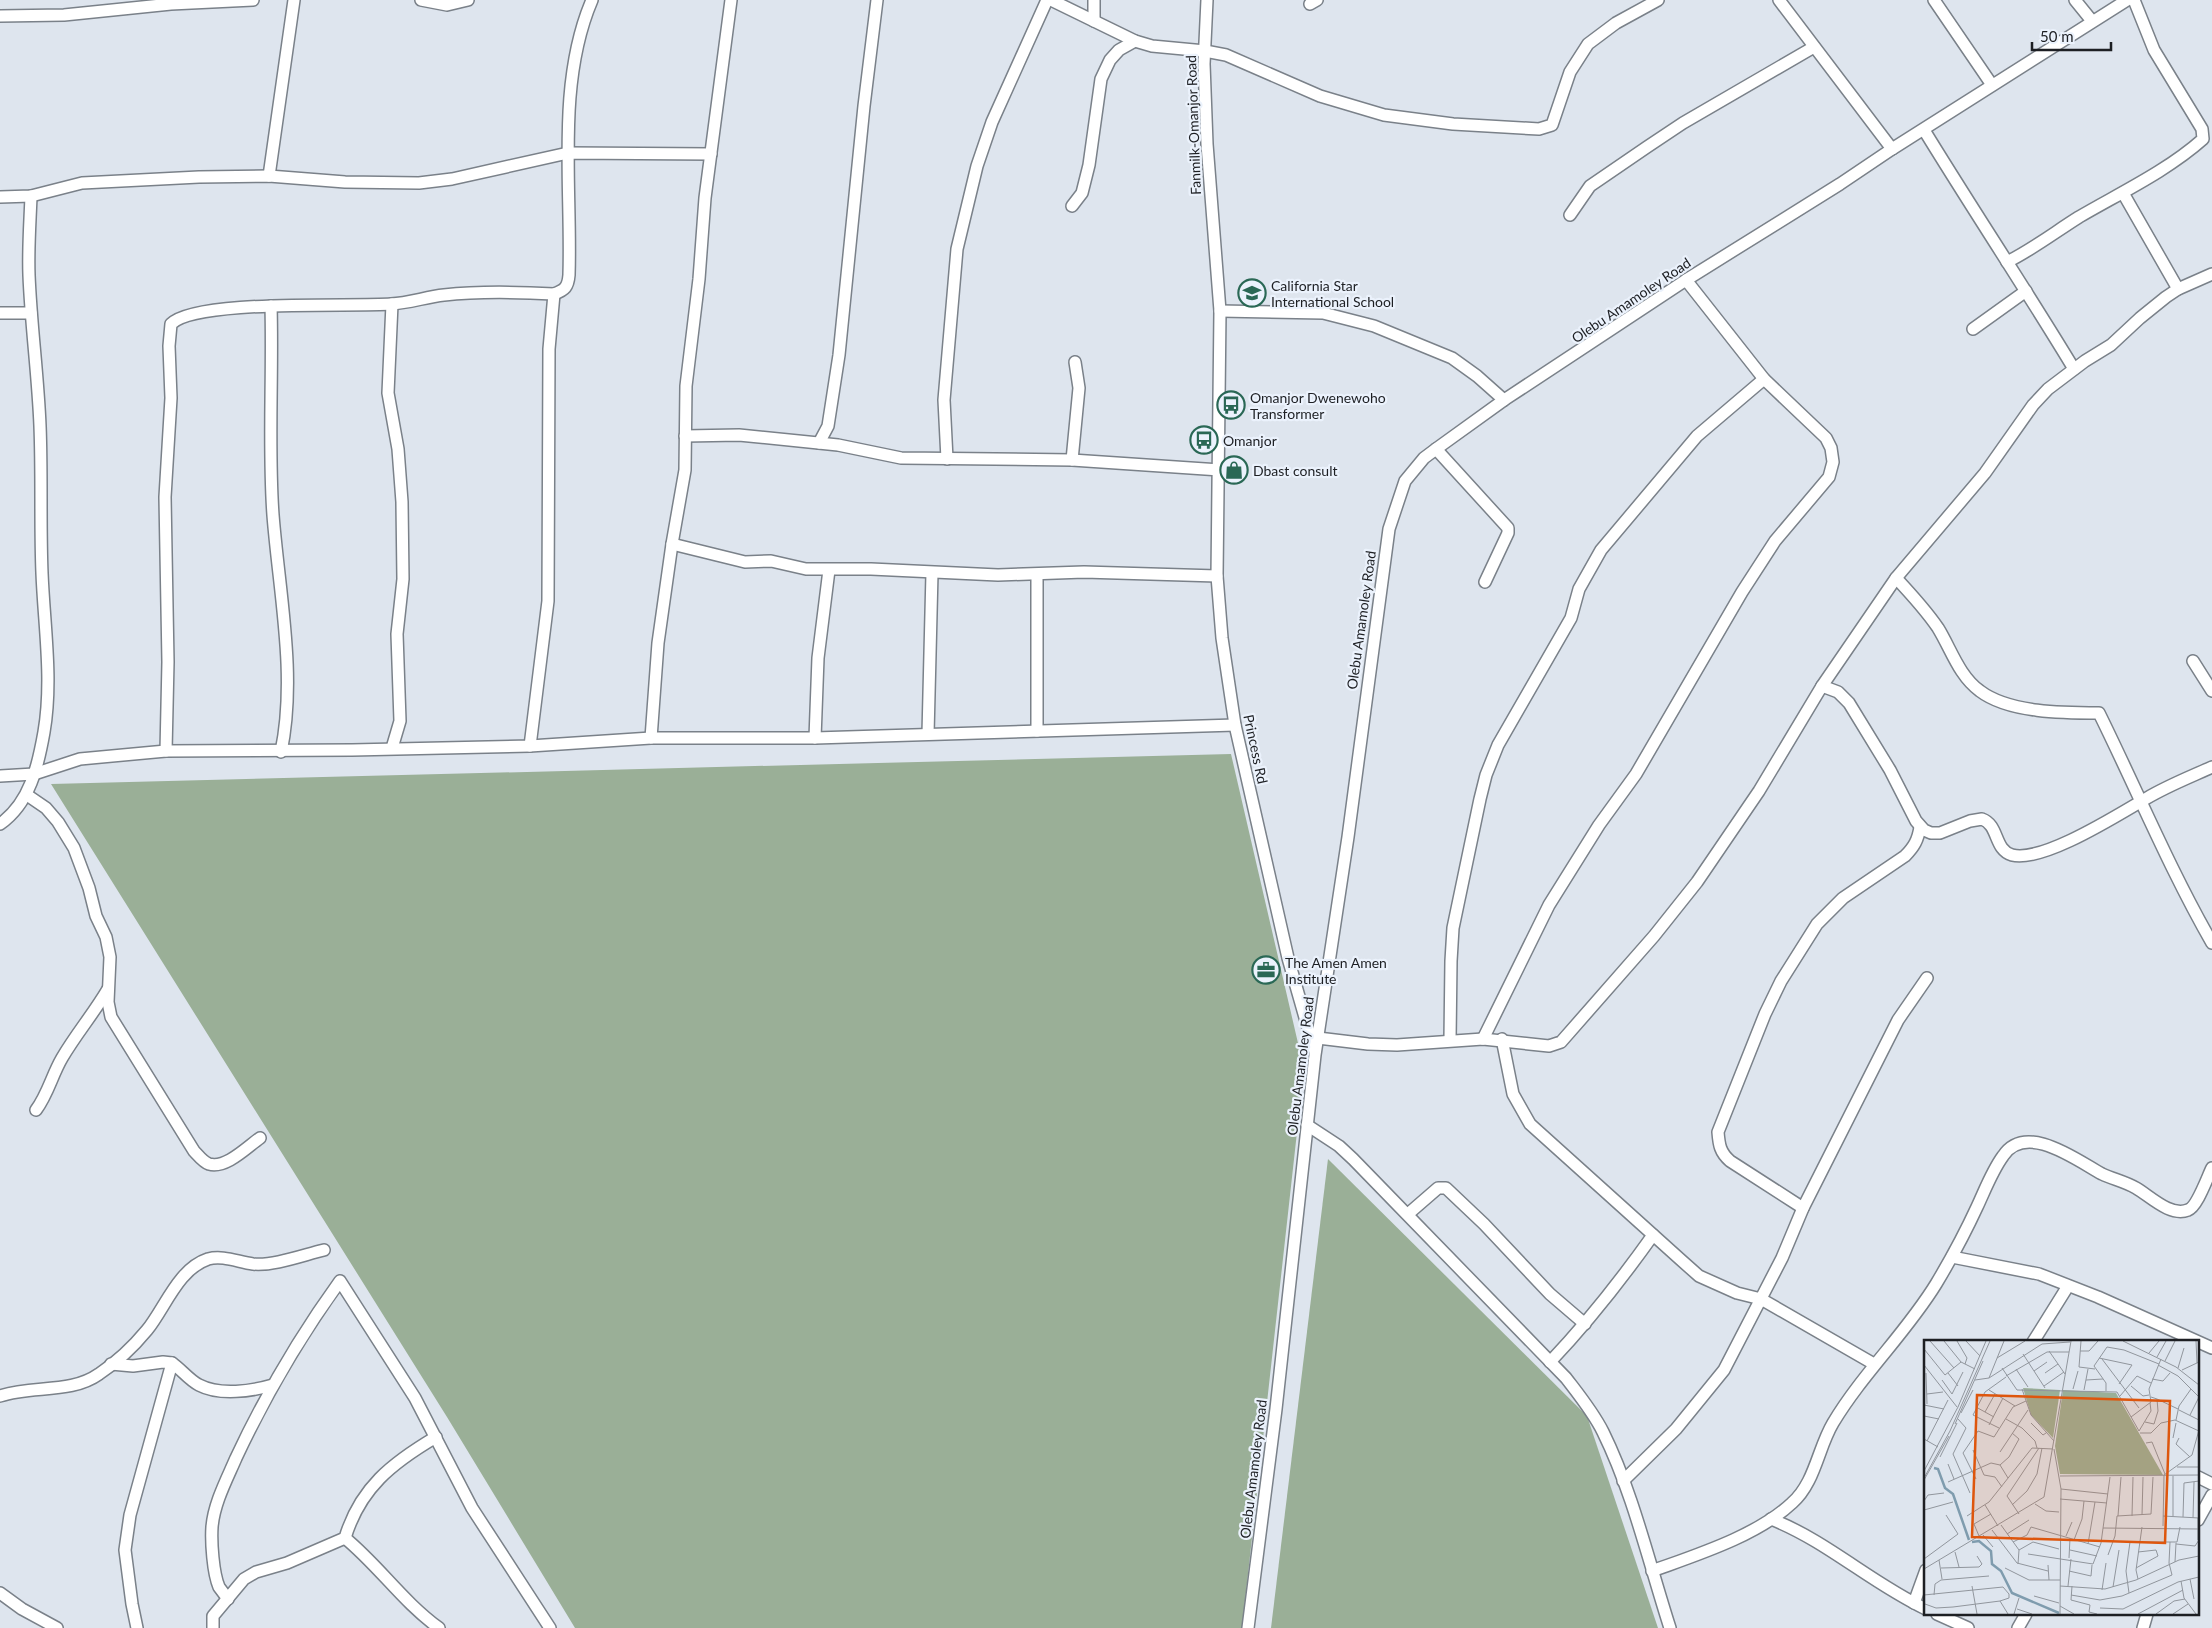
<svg xmlns="http://www.w3.org/2000/svg" width="2212" height="1628" font-family="Lato,sans-serif">
  <rect width="100%" height="100%" fill="#dee5ee"/>
  <g fill="#9aaf97">
    <polygon points="1231,754 1304,1069 1242,1628 575,1628 447,1417 51,784"/>
    <polygon points="1328,1159 1587,1416 1658,1628 1271,1628"/>
  </g>
  <g fill="none" stroke-linecap="round" stroke-linejoin="round">
    <g stroke="#7a8189" stroke-width="14">
      <g id="minor">
        <polyline points="421,0 447,5 468,0"/>
        <polyline points="1051,0 1135,41 1152,46 1205,51 1226,55 1320,96 1384,115 1453,124 1539,129 1552,125 1570,72 1588,44 1616,23 1658,0"/>
        <polyline points="1094,0 1094,21"/>
        <polyline points="1207,0 1204,64 1207,144 1220,311 1217,576 1222,638 1235,725 1288,958 1314,1049"/>
        <polyline points="1779,0 1892,149"/>
        <polyline points="1934,0 1992,85"/>
        <polyline points="2075,0 2092,21"/>
        <polyline points="1310,4 1317,0"/>
        <polyline points="0,16 64,15 171,4 253,0"/>
        <path d="M1924 130C1973 210 2025 288 2074 369"/>
        <polyline points="269,176 294,0"/>
        <polyline points="2123,193 2178,289"/>
        <polyline points="0,197 31,196 82,183 199,177 269,176 345,182 419,183 452,179 568,153 711,154"/>
        <polyline points="1072,206 1082,193 1089,165 1101,79 1110,60 1119,50 1135,41"/>
        <polyline points="1570,215 1590,186 1647,147 1683,123 1814,47"/>
        <path d="M2007 262C2033 249 2055 232 2079 217 2120 193 2167 171 2203 139L2202 129 2154 50 2134 0"/>
        <path d="M271 306C273 376 268 446 273 515 279 592 297 676 281 752"/>
        <polyline points="1220,311 1323,313 1374,326 1452,358 1477,376 1504,400"/>
        <polyline points="0,313 31,313"/>
        <polyline points="1973,329 2026,291"/>
        <polyline points="685,436 739,435 838,445 901,458 1072,460 1220,470"/>
        <polyline points="819,443 828,426 839,355 864,106 877,0"/>
        <polyline points="1436,449 1508,528 1508,533 1485,582"/>
        <polyline points="947,459 944,400 957,249 977,166 992,122 1047,0"/>
        <polyline points="1072,460 1079,388 1075,362"/>
        <polyline points="672,544 745,562 771,561 806,569 871,569 998,575 1084,572 1217,576"/>
        <polyline points="1037,575 1037,731"/>
        <path d="M1896 578C1911 594 1925 609 1938 628 1951 649 1959 676 1980 691 2009 713 2064 713 2099 713 2137 790 2169 868 2212 943"/>
        <polyline points="2193,661 2212,691"/>
        <path d="M1822 686 1838 692 1849 703 1890 770 1916 821 1924 830 1931 833H1940L1970 821 1982 819C1999 825 1994 850 2012 855 2043 863 2119 814 2147 798 2167 786 2190 777 2212 767"/>
        <polyline points="928,734 932,573"/>
        <polyline points="651,738 658,643 672,544 685,470 686,386 699,279 705,198 731,0"/>
        <polyline points="815,738 818,658 829,570"/>
        <polyline points="530,746 548,601 549,349 554,294"/>
        <polyline points="392,748 400,721 397,634 403,579 402,502 398,449 388,393 392,304"/>
        <path d="M166 751 168 662 165 497 171 398 169 346 171 324C196 299 350 307 391 304 409 303 426 297 444 295 480 291 518 292 554 294 565 290 568 287 569 275 572 186 556 84 592 0"/>
        <polyline points="0,776 34,774 80,759 166,751 352,750 530,746 651,738 815,738 1235,725"/>
        <path d="M27 795 46 808 58 822 74 848 89 888 96 916 106 937 110 957 108 1002 111 1017 194 1151C198 1155 203 1162 209 1164 226 1169 247 1147 260 1138"/>
        <path d="M0 824C30 803 38 766 44 732 53 680 44 625 42 573 40 524 42 475 40 426 38 375 31 326 29 275 28 249 30 223 31 196"/>
        <polyline points="1318,1038 1368,1044 1397,1045 1483,1039 1549,1046 1561,1042 1654,936 1697,882 1759,791 1822,686 1896,578 1985,473 2033,405 2048,389 2085,361 2111,345 2140,318 2166,297 2178,289 2212,274"/>
        <polyline points="1483,1039 1549,905 1599,825 1636,774 1742,592 1775,541 1829,477 1833,462 1831,448 1826,438 1764,379 1686,280"/>
        <polyline points="1502,1039 1513,1094 1530,1124 1681,1260 1699,1276 1737,1293 1761,1299 1874,1364"/>
        <polyline points="1450,1040 1451,961 1453,928 1480,799 1486,775 1498,745 1571,618 1579,589 1601,550 1697,436 1764,379"/>
        <path d="M36 1110C48 1094 52 1075 62 1058 76 1034 94 1013 108 989"/>
        <path d="M1307 1125 1339 1146 1353 1159 1566 1378C1579 1395 1593 1412 1603 1432 1633 1493 1649 1563 1670 1628"/>
        <path d="M1803 1208 1730 1161C1720 1152 1719 1145 1718 1132L1765 1014 1781 981 1817 924 1843 898 1905 856C1914 847 1918 840 1920 827"/>
        <polyline points="1408,1214 1438,1188 1446,1188 1484,1224 1550,1294 1585,1324"/>
        <polyline points="1952,1257 2039,1274 2098,1297 2212,1348"/>
        <polyline points="2033,1342 2068,1286"/>
        <path d="M1550 1362C1588 1322 1621 1280 1653 1235"/>
        <polyline points="111,1364 133,1366 163,1362 172,1363"/>
        <path d="M0 1396C32 1385 71 1394 99 1374 117 1362 133 1347 147 1330 165 1308 178 1269 208 1259 223 1255 238 1262 253 1264 274 1266 303 1255 324 1250"/>
        <polyline points="2198,1477 2212,1484"/>
        <polyline points="1623,1481 1676,1429 1724,1370 1782,1258 1803,1208 1898,1020 1927,978"/>
        <path d="M1771 1519C1827 1541 1871 1583 1926 1609"/>
        <polyline points="2198,1520 2212,1495"/>
        <path d="M345 1538C379 1566 403 1602 439 1628"/>
        <path d="M1652 1571C1696 1555 1757 1536 1792 1503 1815 1483 1818 1448 1833 1423 1863 1373 1906 1333 1936 1284 1951 1259 1965 1233 1977 1207 1985 1190 1992 1171 2003 1156 2026 1121 2078 1161 2102 1174 2113 1179 2126 1182 2136 1188 2150 1196 2170 1217 2188 1210 2197 1207 2207 1178 2212 1168"/>
        <polyline points="0,1593 22,1609 57,1628"/>
        <path d="M228 1599C225 1595 222 1591 219 1587 213 1573 211 1542 212 1527 214 1503 227 1479 236 1458 266 1394 298 1339 340 1281L415 1398 472 1508 550 1628"/>
        <polyline points="1914,1603 1926,1570"/>
        <polyline points="1937,1614 1968,1628"/>
        <path d="M137 1628 132 1604 125 1550 130 1515 172 1363C181 1369 189 1380 199 1385 220 1396 252 1391 273 1385"/>
        <path d="M213 1628V1616L244 1579 256 1572 287 1563 345 1538C360 1488 392 1463 436 1437"/>
        <polyline points="1248,1628 1276,1409 1315,1055 1348,837 1389,529 1405,481 1424,458 1436,449 1504,400 1686,280 1840,184 1892,149 2127,0"/>
        <polyline points="2018,1628 2026,1614"/>
        <polyline points="2143,1628 2147,1614"/>
      </g>
    </g>
    <use href="#minor" stroke="#fff" stroke-width="11"/>
  </g>
  <defs>
    <g id="school-ring" transform="scale(1.4375)"><circle r="9.5" fill="#ebf2fc" stroke="#2a6855" stroke-width="1.5"/><path d="M0-5L7-2L0 1L-7-2ZM-4 1L0 2.5L4 1V4Q0 6-4 4Z" fill="#2a6855"/></g>
    <g id="bus-ring" transform="scale(1.4375)"><circle r="9.5" fill="#ebf2fc" stroke="#2a6855" stroke-width="1.5"/><path d="M-5-6H5V4H4V6H2V4H-2V6H-4V4H-5ZM-3.5-4V0h7V-4ZM-3.5 1.2v1.5H-2V1.2ZM2 1.2v1.5H3.5V1.2Z" fill="#2a6855"/></g>
    <g id="shop-ring" transform="scale(1.4375)"><circle r="9.5" fill="#ebf2fc" stroke="#2a6855" stroke-width="1.5"/><path d="M-5-2.5h2.3a2.7 3.5 0 0 1 5.4 0H5L5.5 6h-11ZM-1.5-2.5h3a1.5 2.3 0 0 0-3 0Z" fill="#2a6855"/></g>
    <g id="office-ring" transform="scale(1.4375)"><circle r="9.5" fill="#ebf2fc" stroke="#2a6855" stroke-width="1.5"/><path d="M-6-3h4V-5.5h4V-3h4V5H-6ZM-1-4.5V-3h2v-1.5ZM-6 0V1H6V0Z" fill="#2a6855"/></g>
  </defs>
  <g fill-rule="evenodd">
    <use href="#school-ring" x="1252" y="293"/>
    <use href="#bus-ring" x="1231" y="405"/>
    <use href="#bus-ring" x="1204" y="440"/>
    <use href="#shop-ring" x="1234" y="470"/>
    <use href="#office-ring" x="1266" y="970"/>
  </g>
  <g text-anchor="middle" dominant-baseline="central" stroke-width="4.5" stroke-linejoin="round" paint-order="stroke">
    <g font-size="14" fill="#1d1f23" stroke="#ebf2fc">
      <text transform="translate(1193 125) rotate(-92)">Fanmilk-Omanjor Road</text>
      <text transform="translate(1631 300) rotate(-34)">Olebu Amamoley Road</text>
      <text transform="translate(1361 620) rotate(-82)">Olebu Amamoley Road</text>
      <text transform="translate(1256 749) rotate(78)">Princess Rd</text>
      <text transform="translate(1300 1066) rotate(-83)">Olebu Amamoley Road</text>
      <text transform="translate(1253 1469) rotate(-83)">Olebu Amamoley Road</text>
    </g>
    <g font-size="14" fill="#1d1f23" stroke="#ebf2fc" text-anchor="start">
      <text x="1271" y="285">California Star<tspan x="1271" dy="16">International School</tspan></text>
      <text x="1250" y="397">Omanjor Dwenewoho<tspan x="1250" dy="16">Transformer</tspan></text>
      <text x="1223" y="440">Omanjor</text>
      <text x="1253" y="470">Dbast consult</text>
      <text x="1285" y="962">The Amen Amen<tspan x="1285" dy="16">Institute</tspan></text>
    </g>
  </g>
  <g transform="translate(1924 1340)">
    <rect width="275" height="275" fill="#dee5ee"/>
    <path d="M99 48 136 50 129 98 107 75ZM139 50 192 53 239 135 136 134 131 106Z" fill="#9aaf97"/>
    <path fill="none" stroke="#7f9cae" stroke-width="2.5" d="M10 128 14 129 21 148 29 154 45 200M48 202 55 201 67 211 68 224 77 231 88 253 135 273"/>
    <path fill="none" stroke="#91969d" stroke-width="1" d="M6 1 30 28M20 1 37 22 51 29M33 1 43 18 41 24M42 1 56 16M157 1 155 27 171 29M199 1 252 27 275 45M272 1 273 23M0 9 21 35 37 22M125 11 141 34M156 11H165L174 1M225 13 235 1M99 14 121 48M233 17 242 1M73 18 101 1M175 18 208 25 195 44M178 19 215 68M241 21 251 1M0 25 33 67M234 25 254 36 275 57 266 75M78 28 93 50 193 52 215 91 227 71 226 63M254 28 260 8M92 29 104 47M258 30 275 22M110 31 123 22M2 33 3 64M24 33 34 46M121 33 134 24M82 36 123 12H145M65 38 80 1M228 39 239 41 246 33M18 40 28 54 39 32M51 40 65 38 118 4 146 2M162 40 179 39M120 46 140 32M207 46 219 56 225 55M98 49 107 75 130 101M149 49 154 31M65 50 91 66M160 50 164 29M182 51V43L170 26 183 7 200 10 235 24M3 54 19 52M196 56 213 36 227 43M233 59 254 69M0 65 20 69M52 67 70 77M255 70 275 80M61 72 71 54M37 73 49 50M0 76 15 79M207 77 227 62 225 49 237 19M34 79 42 88 29 114 46 153M82 79 98 88 111 101 113 108M252 80 255 66 267 49M221 82 230 84 234 71 233 59 227 57M107 83 119 95 122 93M31 84 59 21M65 85 79 58M75 88 49 75 61 52 82 37M216 93H227L237 83 251 80 275 91M249 98 252 83M255 98 252 104 266 117M0 99 14 107M3 101 24 60M222 103 228 102 241 134M130 109 137 149 136 274M49 110 60 135 71 137 78 147M76 112 104 70M16 117 33 83M24 124 30 139M76 125 85 117 95 99 88 93M253 127H275M0 131 34 67 62 1M136 136 275 135M249 136V176M0 138 26 91 66 1M52 139 39 113 54 91 70 97 89 67 102 61M0 140 25 96M24 142 67 123 76 125 84 138M137 149 184 154M136 159 183 163M0 161 4 155 20 153M111 164 122 171 135 172M61 165 74 186M88 165 103 151 113 134 118 108M0 170 29 162M95 174 83 156 115 108M218 175 219 137M43 176 65 162 108 108 129 109M194 176 197 137M208 176 209 137M239 176 275 178M259 177 260 143 275 141M269 178 270 142M274 178V200M77 185 95 210 94 224M239 186 240 135 268 115 275 90M179 188 275 189M68 190 93 223 124 231M83 194 105 180M59 195 69 207M55 196 50 184 67 174M142 196 148 182M150 200 158 179 160 161M89 202 103 195 107 187 176 207M164 204 171 162M252 204 271 206 275 200M95 210 109 202 135 209M146 210 173 216M31 212 35 227M104 214 169 224 177 203 186 137M184 215 191 196 193 176 227 174 229 137M145 218 146 198M0 219 34 194 22 175M15 220 18 239M251 222 252 203M124 225 125 240M17 228 55 227 58 224 53 216M81 228 105 240H136M212 228 234 216 232 210 214 212M0 229 120 157 147 1M145 231 167 236 168 225M214 239 212 230 218 187M266 239 270 259M257 241 260 258 272 274M48 246 53 274M136 246 181 249 212 240 255 220 275 216M144 246 147 219M148 246 147 260 166 265 165 272 173 274M189 247 195 210M178 250 182 223M205 253 202 231 206 202H253L256 187M0 255 79 247 85 254V258L76 261 29 267 12 268 1 264M10 255 11 244 17 240 65 236M147 255 176 260 198 256 248 235 245 223 246 202M110 256 135 263M76 261 84 274M136 266 150 274M176 268 199 269 254 242 275 237M93 269 108 274M90 274 95 258M214 274 259 250M232 274 250 261 261 259M249 274 264 264"/>
    <path fill="#de560d" fill-opacity="0.15" stroke="#de560d" stroke-width="2.5" d="M53 55 246 61 241 203 48 197Z"/>
    <rect width="275" height="275" fill="none" stroke="#1d1f23" stroke-width="2.5"/>
  </g>
  <path d="M2032 42v8h79v-8" fill="none" stroke="#1d1f23" stroke-width="2.5"/>
  <text x="2040" y="42" font-size="15" fill="#1d1f23" stroke="#ebf2fc" stroke-width="4" paint-order="stroke">50 m</text>
</svg>
